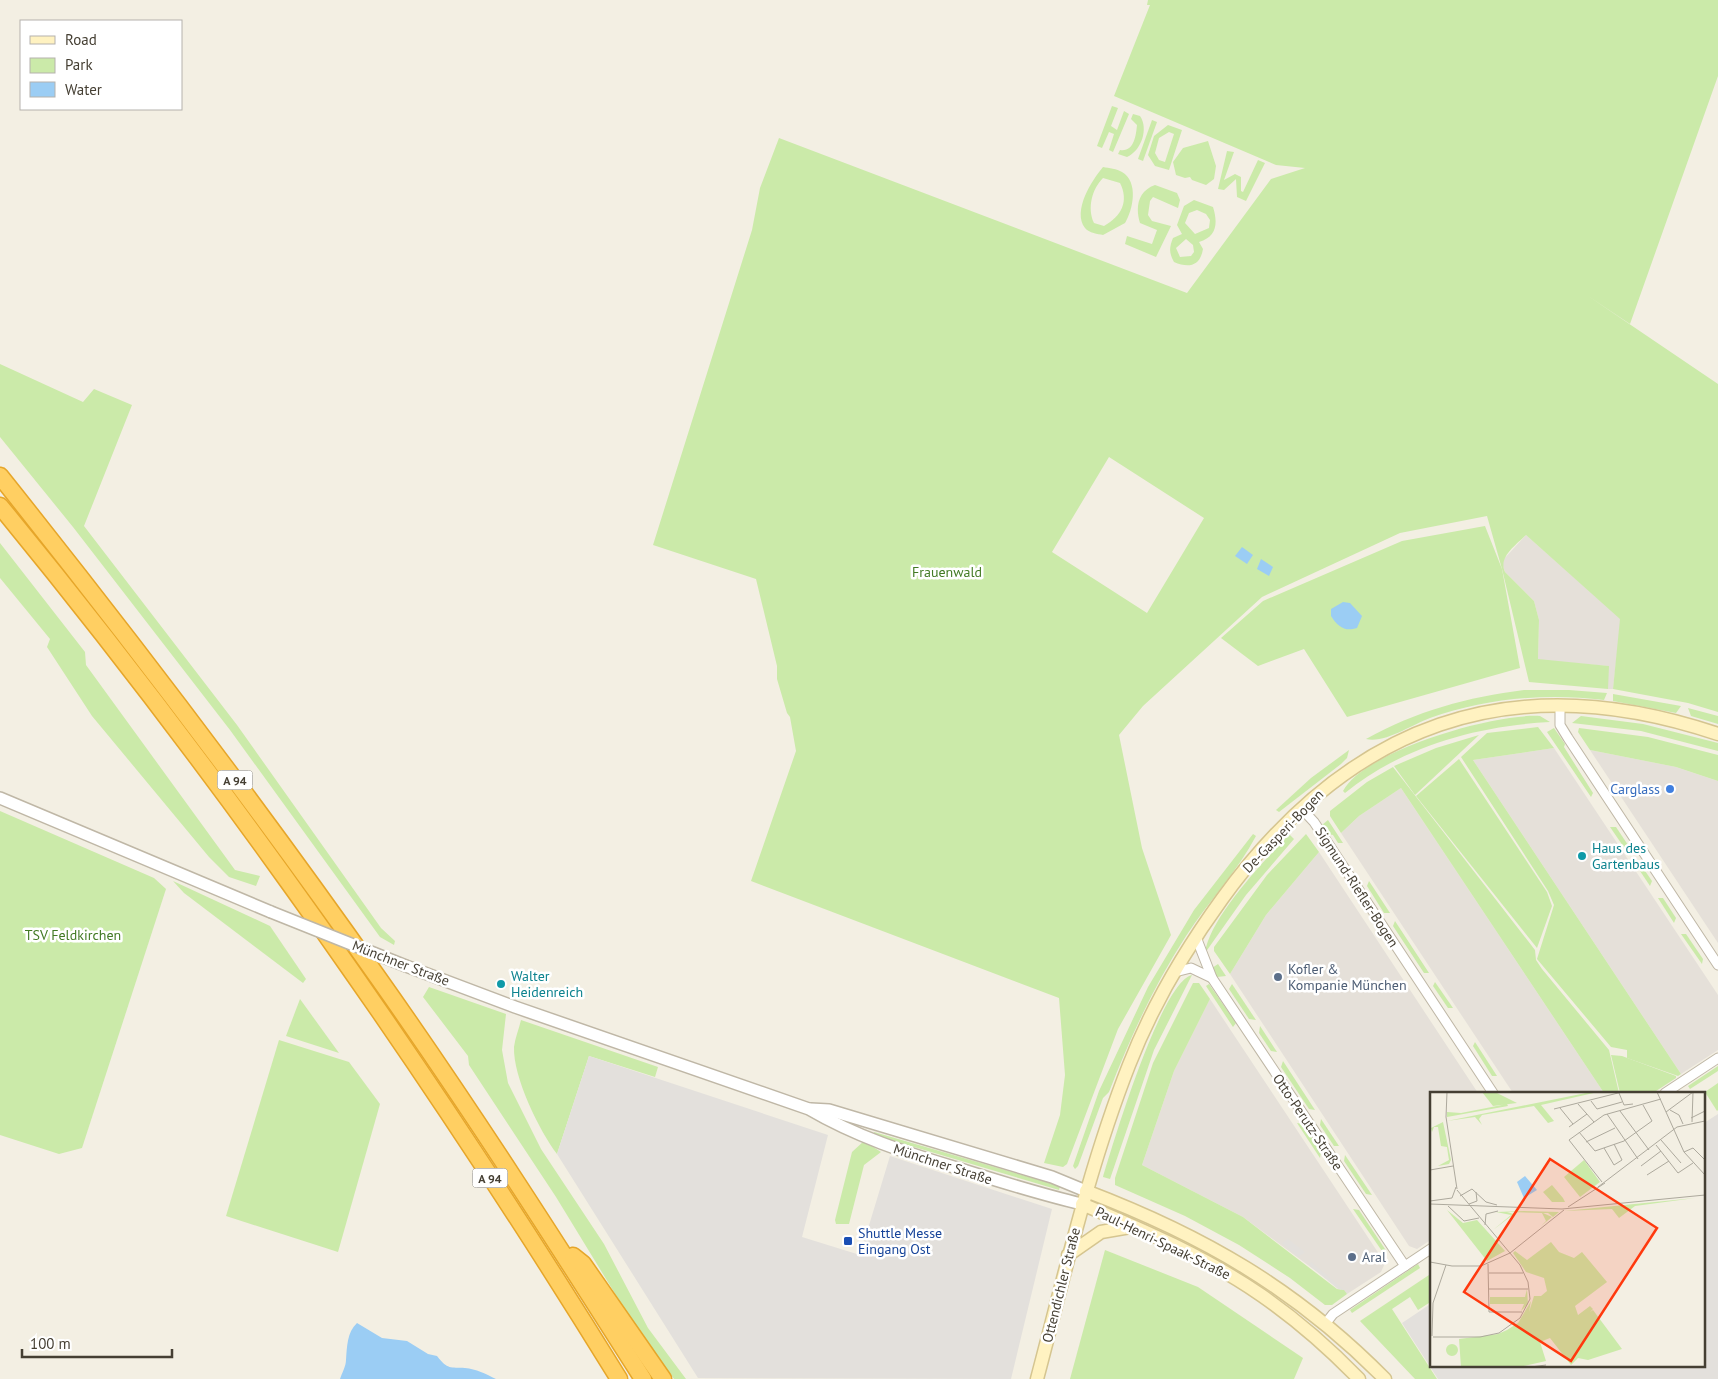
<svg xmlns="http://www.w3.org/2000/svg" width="1718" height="1379" font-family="'PT Sans',sans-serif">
  <rect width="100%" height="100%" fill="#f3efe3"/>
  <g fill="#e5e0d9">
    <polygon points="1526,535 1621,619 1613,689 1608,689 1608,666 1538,660 1539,620 1534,601 1505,572 1503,566 1503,560"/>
    <polygon points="1554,748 1718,995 1718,1050 1681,1074 1473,760"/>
    <polygon points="1590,750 1676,767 1718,781 1718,943"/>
    <polygon points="1401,788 1604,1093 1513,1093 1341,833 1359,816"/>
    <polygon points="1319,852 1478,1093 1432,1093 1432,1239 1417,1249 1409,1246 1230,974 1266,915"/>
    <polygon points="1210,999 1385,1263 1381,1272 1347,1294 1243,1217 1142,1165 1174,1071"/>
  </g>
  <g fill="#cbeaa9" fill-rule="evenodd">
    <path d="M1148 0H1718V76L1630 324 1588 296 1718 384V712L1688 703 1613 689 1620 619 1526 535C1516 545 1498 557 1505 572L1534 601 1539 620 1538 659 1609 666 1608 689 1529 682 1502 569 1487 516 1400 533 1262 597 1143 706 1119 735 1142 848 1171 935 1118 1029 1067 1164 1063 1167 1044 1163 1060 1115 1065 1075 1059 998 751 881 796 751 790 717 787 713 777 679V666L756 579 653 545 752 230 760 188 779 138 1187 293 1271 179 1305 168 1276 165 1114 96 1150 5H1147ZM1109 457 1204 518 1147 613 1052 552Z"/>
    <polygon points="1112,106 1118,108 1111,126 1117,130 1124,111 1129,114 1113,152 1109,150 1114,134 1109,132 1102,148 1097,146"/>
    <path d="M1133 114 1140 116C1149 129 1141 151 1127 157L1118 154 1120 150C1134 152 1136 136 1137 125L1131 119Z"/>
    <polygon points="1152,120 1157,122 1143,161 1138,159"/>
    <path d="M1168 125 1182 130 1169 170 1155 166 1148 155 1154 136ZM1169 132 1174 134 1165 162 1159 160 1155 153 1159 138Z"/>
    <polygon points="1208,141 1216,166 1214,179 1206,185 1192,180 1190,177 1185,178 1176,175 1173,162 1183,148"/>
    <polygon points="1227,151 1234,152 1224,180 1235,174 1241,177 1241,191 1243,192 1258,160 1265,163 1246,201 1237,197 1236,179 1224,190 1218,189"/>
    <path d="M1103 167C1109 168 1117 169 1122 172 1139 182 1133 210 1125 223L1103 235C1098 234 1089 233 1085 228 1072 211 1092 180 1103 167ZM1103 178 1120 183C1129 201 1122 216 1104 226L1094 223C1087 208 1092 189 1103 178Z"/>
    <path d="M1155 185 1177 193 1180 200 1178 208 1153 197 1150 201 1148 215 1152 221 1171 226 1156 257 1125 244 1127 236 1152 244 1157 230 1140 223C1135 207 1138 191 1155 185Z"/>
    <path d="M1194 200 1213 207C1218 223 1217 237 1199 242L1203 249C1200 267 1188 268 1174 262 1169 253 1169 248 1173 238L1182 234 1177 225 1184 206ZM1197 210 1206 214 1210 220 1209 228 1195 234 1185 223 1189 213ZM1186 239 1193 245 1194 252 1191 256 1180 257 1176 248Z"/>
    <polygon points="0,364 83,402 94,389 132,405 84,526 237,725 381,928 395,941 394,945 380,937 230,730 73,527 0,437"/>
    <polygon points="1485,526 1502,569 1520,668 1347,717 1304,649 1258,666 1221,638 1263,601 1402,541"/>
    <polygon points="0,543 85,652 86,665 235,870 260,876 256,886 229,877 209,857 92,716 47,647 50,639 0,578"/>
    <path d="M1524 690H1569L1607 693 1604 700C1546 693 1486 698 1430 718 1413 724 1384 744 1366 739 1416 711 1468 697 1524 690Z"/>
    <polygon points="1613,694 1681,706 1676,713 1613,701"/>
    <polygon points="1688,708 1718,716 1718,724 1691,716"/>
    <path d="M1540 716 1550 722C1476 726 1403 746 1345 793L1343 791C1365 750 1495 713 1540 716Z"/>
    <polygon points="1581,716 1643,724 1718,743 1718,751 1641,731 1572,723"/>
    <polygon points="1538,727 1554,748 1473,760 1681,1074 1678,1076 1627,1058 1627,1050 1611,1047 1537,959 1554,905 1548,891 1461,757 1487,733"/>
    <polygon points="1554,728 1565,744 1564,747 1593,793 1591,797 1547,732"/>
    <polygon points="1579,728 1648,737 1718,755 1718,781 1676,767 1590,750 1578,732"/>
    <polygon points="1479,735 1415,795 1394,766 1436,748"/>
    <polygon points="1349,750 1347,758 1341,764 1279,812 1276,810 1311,778"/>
    <polygon points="1459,759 1547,892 1552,906 1537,948 1416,796"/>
    <polygon points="1393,767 1535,950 1536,960 1542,969 1609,1050 1619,1093 1604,1093 1401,788 1359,816 1341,833 1330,816 1330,811 1367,782"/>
    <polygon points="0,811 154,878 166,889 82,1148 59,1154 0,1135"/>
    <polygon points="1328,820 1343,843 1338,843 1333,835 1328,834 1322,825"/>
    <polygon points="1610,827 1616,827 1632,851 1630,856"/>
    <path d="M1253 834 1256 836C1237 872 1208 902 1186 936 1154 985 1130 1038 1109 1092L1103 1098 1078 1166 1075 1169 1073 1166 1099 1091 1148 987 1194 910Z"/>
    <path d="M1289 834 1294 839 1246 895 1205 953C1209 918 1265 860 1289 834Z"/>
    <polygon points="1306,834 1319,852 1266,915 1230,974 1214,951 1214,947 1267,875"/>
    <polygon points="1634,862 1639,862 1652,881 1650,886"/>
    <polygon points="173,881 270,926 306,979 303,983 184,893"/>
    <polygon points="1369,881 1390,913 1384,913 1367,886"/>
    <polygon points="1658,898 1663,898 1676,918 1674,923"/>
    <polygon points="1395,921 1429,973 1430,973 1424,973 1393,926"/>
    <polygon points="1681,934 1686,934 1703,959 1702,964"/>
    <polygon points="1218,964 1226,976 1217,977 1212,968"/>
    <path d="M1192 975 1154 1050 1110 1179 1103 1177C1113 1144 1161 982 1192 975Z"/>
    <polygon points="1435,982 1453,1008 1448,1008 1433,986"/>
    <polygon points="1193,983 1199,983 1210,999 1174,1071 1142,1165 1243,1217 1337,1289 1344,1290 1347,1294 1332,1305 1325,1305 1290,1278 1239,1245 1185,1216 1115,1185 1115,1178 1153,1063"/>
    <polygon points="1209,984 1236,1023 1233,1027 1206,986"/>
    <polygon points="1232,984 1256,1020 1249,1019 1229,989"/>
    <polygon points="429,987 506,1014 502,1050 508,1083 541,1149 604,1244 648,1328 686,1379 674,1379 625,1310 556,1197 469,1065 468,1056 423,997"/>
    <polygon points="300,999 339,1053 286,1036"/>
    <path d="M521 1020 658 1067 655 1077 589 1056 557 1154C539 1130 513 1077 514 1047 515 1038 519 1029 521 1020Z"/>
    <polygon points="1260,1026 1277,1052 1271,1051 1259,1033"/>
    <polygon points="279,1040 349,1062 380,1104 338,1252 226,1216"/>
    <polygon points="1475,1042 1497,1076 1492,1076 1473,1046"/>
    <polygon points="1611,1055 1622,1056 1676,1076 1676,1078 1653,1093 1620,1093"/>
    <polygon points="1283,1061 1315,1110 1309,1109 1281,1067"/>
    <polygon points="1718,1066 1718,1071 1690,1089 1688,1086"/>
    <polygon points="1718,1083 1718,1110 1717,1111 1705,1092"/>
    <polygon points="1321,1119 1339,1146 1334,1146 1320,1125"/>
    <polygon points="1297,1123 1303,1124 1321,1152 1320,1158"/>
    <polygon points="874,1132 1060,1186 1059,1190 877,1136 874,1135"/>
    <polygon points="864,1141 881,1152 864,1165 849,1224 836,1224 835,1220 852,1152"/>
    <polygon points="1345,1155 1372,1195 1366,1194 1344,1161"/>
    <polygon points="1353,1209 1359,1210 1387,1252 1384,1254"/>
    <polygon points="1105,1250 1198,1287 1303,1358 1294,1379 1070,1379"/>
    <polygon points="1418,1264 1420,1268 1352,1313 1350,1310"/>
    <polygon points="1432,1273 1432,1301 1418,1310 1410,1297 1392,1309 1437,1379 1415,1379 1360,1321"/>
  </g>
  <g fill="#e3e0dc">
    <polygon points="589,1056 828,1135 802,1237 860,1255 890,1156 1052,1209 1011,1379 698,1378 557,1154"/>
    <polygon points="1718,1114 1718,1379 1438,1379 1402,1323 1432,1303 1432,1365 1704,1365 1704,1123"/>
    <polygon points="1288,1239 1305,1252 1298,1257 1282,1243"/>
    <polygon points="1311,1262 1344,1290 1338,1289 1309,1265"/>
  </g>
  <g fill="#9bcdf4">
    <polygon points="1242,547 1253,555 1247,564 1235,556"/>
    <polygon points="1261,559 1273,567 1269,576 1257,569"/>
    <path d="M1343 602 1350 603 1362 616 1357 628C1345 632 1338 627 1331 616V609Z"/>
    <path d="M357 1323 382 1338 407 1341 428 1354 437 1356C448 1370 450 1367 465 1368 476 1369 486 1374 496 1379H340C342 1373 346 1366 346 1360 347 1347 347 1332 357 1323Z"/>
  </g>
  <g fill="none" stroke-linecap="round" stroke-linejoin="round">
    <g stroke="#bfb7a6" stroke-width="11">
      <g id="minor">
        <polyline points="1560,706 1560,725 1568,738 1718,965"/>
        <polyline points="1301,808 1314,822 1493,1093"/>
        <polyline points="1196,937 1212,978 1405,1266"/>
        <polyline points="1175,972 1191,968 1212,978"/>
        <polyline points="1665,1093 1718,1058"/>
        <polyline points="1326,1323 1333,1314 1432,1248"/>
      </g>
    </g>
    <g stroke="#bfb7a6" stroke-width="14">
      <g id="tertiary">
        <polyline points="0,798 271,912"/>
        <path d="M406 966 515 1007 809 1109C855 1136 906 1153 957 1168 998 1181 1039 1194 1082 1204"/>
        <polyline points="811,1109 829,1110 1052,1177 1086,1191"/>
      </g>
    </g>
    <g stroke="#d5c590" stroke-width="15">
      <g id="secondary">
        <path d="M1086 1191C1204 1236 1296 1289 1385 1379"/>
        <path d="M1082 1204C1143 1230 1206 1257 1261 1295 1297 1320 1329 1348 1359 1379"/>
        <polyline points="1068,1255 1101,1232 1130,1227"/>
        <path d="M1037 1379C1065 1273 1089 1167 1129 1065 1152 1006 1185 950 1222 899 1349 724 1510 664 1718 734"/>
      </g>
    </g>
    <g stroke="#e6a62a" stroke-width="19">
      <g id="motorway">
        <path d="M0 476C131 640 258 807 379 979 471 1109 557 1244 643 1379"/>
        <path d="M0 506C226 781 432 1076 619 1379"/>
        <polyline points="573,1256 583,1264 663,1379"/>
      </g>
    </g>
    <use href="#minor" stroke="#fff" stroke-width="9"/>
    <use href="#tertiary" stroke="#fff" stroke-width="11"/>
    <use href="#secondary" stroke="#fff2c1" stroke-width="12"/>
    <use href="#motorway" stroke="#ffcf62" stroke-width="16"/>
    <g stroke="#bfb7a6" stroke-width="14" stroke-linecap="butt">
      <polyline id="tertiary-bridge" points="271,912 406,966"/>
    </g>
    <use href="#tertiary-bridge" stroke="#fff" stroke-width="11"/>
  </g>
  <circle fill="#3f7fe0" stroke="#fff" stroke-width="2" cx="1670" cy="789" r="5"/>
  <g fill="#0f9aa8" stroke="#fff" stroke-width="2">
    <circle cx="1582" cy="856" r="5"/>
    <circle cx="501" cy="984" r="5"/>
  </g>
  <g fill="#5c6f8a" stroke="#fff" stroke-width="2">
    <circle cx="1278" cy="977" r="5"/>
    <circle cx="1352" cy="1257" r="5"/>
  </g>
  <rect fill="#1a4fb4" stroke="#fff" stroke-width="2" x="843" y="1236" width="10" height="10" rx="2.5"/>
  <g text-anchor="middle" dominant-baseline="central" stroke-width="5" stroke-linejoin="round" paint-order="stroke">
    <g fill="#fff" stroke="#7d7970" stroke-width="1">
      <rect x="217.5" y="770.5" width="35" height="19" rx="4"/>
      <rect x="472.5" y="1168.5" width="35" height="19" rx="4"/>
    </g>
    <g font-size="12" font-weight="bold" fill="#453f33">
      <text x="235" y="780">A 94</text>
      <text x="490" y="1178">A 94</text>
    </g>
    <g font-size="14" fill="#427a24" stroke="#fff">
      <text x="947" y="572">Frauenwald</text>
      <text x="73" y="935">TSV Feldkirchen</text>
    </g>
    <g font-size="14" fill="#366cbe" stroke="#fff" text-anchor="end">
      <text x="1660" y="789">Carglass</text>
    </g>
    <g font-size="14" fill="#453f33" stroke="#fff">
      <text transform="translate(1283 831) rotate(-46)">De-Gasperi-Bogen</text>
      <text transform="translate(1357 887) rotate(57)">Sigmund-Riefler-Bogen</text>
      <text transform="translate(401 963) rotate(21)">Münchner Straße</text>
      <text transform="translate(1308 1122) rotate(56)">Otto-Perutz-Straße</text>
      <text transform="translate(943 1164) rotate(18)">Münchner Straße</text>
      <text transform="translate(1163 1243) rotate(26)">Paul-Henri-Spaak-Straße</text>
      <text transform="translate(1061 1285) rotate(-76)">Ottendichler Straße</text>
    </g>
    <g font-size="14" fill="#0d838f" stroke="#fff" text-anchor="start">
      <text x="1592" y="848">Haus des<tspan x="1592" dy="16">Gartenbaus</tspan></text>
      <text x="511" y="976">Walter<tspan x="511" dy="16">Heidenreich</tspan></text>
    </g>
    <g font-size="14" fill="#4e5e75" stroke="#fff" text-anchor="start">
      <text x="1288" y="969">Kofler &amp;<tspan x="1288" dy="16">Kompanie München</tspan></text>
      <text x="1362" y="1257">Aral</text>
    </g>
    <g font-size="14" fill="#164399" stroke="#fff" text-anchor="start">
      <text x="858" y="1233">Shuttle Messe<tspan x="858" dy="16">Eingang Ost</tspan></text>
    </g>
  </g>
  <g transform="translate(1430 1092)">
    <rect width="275" height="275" fill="#f3efe3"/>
    <path d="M52 0H65L87 11 63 14ZM161 0H168L111 13 124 29 118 31 104 14 52 23 49 27 52 33 45 25 17 29ZM77 12 78 14 17 25V20L31 21ZM13 30 21 68 19 72 8 74 19 68 18 62 17 55 11 54 8 35H4L2 40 1 36ZM154 68 170 90 150 105 134 85ZM122 93 133 106 135 110H122L113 100ZM265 106 205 114 189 126 182 117 134 119ZM17 118 33 131 47 128 75 159 57 169ZM66 120 94 119 129 120 123 125 118 121H113L122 125 111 134 116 129 112 121 77 120 84 122 63 138 81 123ZM121 150 129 160 144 166 152 160 177 190 145 214 148 223 160 214 163 217 160 220 163 218 192 257 158 268 148 266 141 273 120 246 110 250 116 269 89 275H31L29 247 68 242 77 238 88 231 101 209 99 220 104 204H111L117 199 114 186 96 180 83 161 85 159 97 168ZM97 197 98 212 91 219 94 212H60V205H95ZM16 258a6 6 0 1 1 12 0a6 6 0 1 1-12 0Z" fill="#cbeaa9"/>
    <path d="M95 84 107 98 94 106 87 90Z" fill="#9bcdf4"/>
    <path fill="none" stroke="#ada99d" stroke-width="1" d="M17 0 16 25 27 97M227 0 254 60 275 83M189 1 194 13 203 12M161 9 167 17 192 10M148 12 164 30M213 13 222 29M130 16 143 32M124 17 192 0M240 18 249 23 253 32M190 19 219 58M236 20 263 0M177 22 208 67M261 26 275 19M262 30 263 0M139 35 157 22M149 40 165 59 194 49 222 29M231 48 251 71M156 50 185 36M226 53 248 81 263 71M174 56 184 73 192 68 184 52M254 60 263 56 275 68M211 74 231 59M0 78 23 74M217 83 239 69M172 90 139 48 174 23 231 7M168 95 247 35 275 29M30 104 42 97 56 110 67 113M0 109 22 106 26 95M0 112 132 117 275 103M39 112 47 109 46 100M18 114 34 129 49 126M138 115 175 91M55 133 56 122 68 119M80 161 134 118M0 170 22 174H51L80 161M58 172 59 220H92M59 181H93M59 197H98M2 244 3 211 16 173M3 245H50L69 241 90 226 100 207 98 190 90 173 27 98M101 275 116 273"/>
    <path fill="#ff390e" fill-opacity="0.15" stroke="#ff390e" stroke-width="2.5" d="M120 67 227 136 141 269 34 200Z"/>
    <rect width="275" height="275" fill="none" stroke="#453f33" stroke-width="2.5"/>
  </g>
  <rect x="20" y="20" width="162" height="90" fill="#ffffff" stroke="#b5b2ad"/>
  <rect x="30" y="36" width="25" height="8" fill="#fff2c1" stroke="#b5b2ad"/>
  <text x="65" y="45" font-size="15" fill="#453f33">Road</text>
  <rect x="30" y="58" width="25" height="15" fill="#cbeaa9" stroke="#b5b2ad"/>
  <text x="65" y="70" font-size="15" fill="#453f33">Park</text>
  <rect x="30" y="82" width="25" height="15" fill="#9bcdf4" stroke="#b5b2ad"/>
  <text x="65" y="95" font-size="15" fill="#453f33">Water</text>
  <path d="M22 1349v8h150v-8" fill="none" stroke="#453f33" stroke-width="2.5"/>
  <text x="30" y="1349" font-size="15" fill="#453f33" stroke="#ffffff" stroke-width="4" paint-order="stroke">100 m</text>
</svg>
